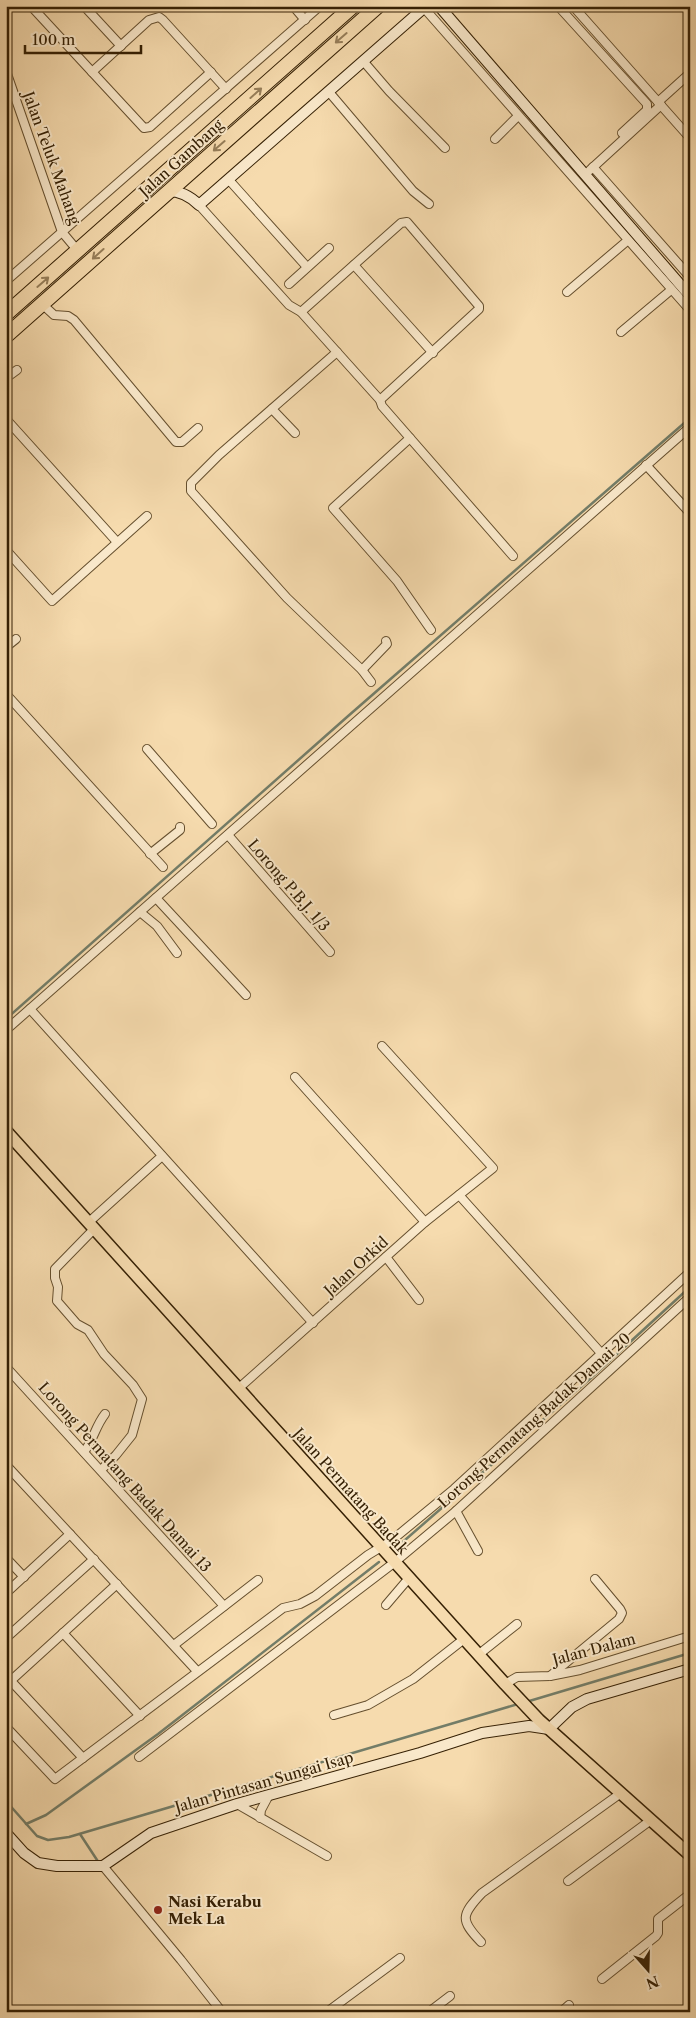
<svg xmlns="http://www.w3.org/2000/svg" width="696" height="2018" font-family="'Libre Caslon Text',serif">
  <rect width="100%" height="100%" fill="#f6dbae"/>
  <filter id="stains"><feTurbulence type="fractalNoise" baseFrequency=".004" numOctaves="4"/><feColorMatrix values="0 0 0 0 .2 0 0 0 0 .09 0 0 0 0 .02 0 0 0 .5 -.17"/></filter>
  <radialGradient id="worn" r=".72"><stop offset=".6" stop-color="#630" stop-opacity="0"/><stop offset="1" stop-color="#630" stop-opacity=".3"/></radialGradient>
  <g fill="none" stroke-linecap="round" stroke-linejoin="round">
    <g stroke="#737d68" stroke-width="2.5">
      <polyline points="6,1019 347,717 690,418"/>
      <polyline points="397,1547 592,1377 690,1287"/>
      <polyline points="526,1702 690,1653"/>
      <polyline points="6,1801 37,1836 48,1840 69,1837 518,1704"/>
      <polyline points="26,1824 46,1815 158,1734 379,1562"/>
      <polyline points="80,1834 99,1863"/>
    </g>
    <g stroke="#654f2e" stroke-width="10">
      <g id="street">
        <polyline points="31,6 144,128 150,127 211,72"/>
        <polyline points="84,6 121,46"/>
        <polyline points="293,6 305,20"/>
        <polyline points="558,6 647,104 647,110 622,133"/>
        <polyline points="573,6 690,138"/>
        <polyline points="424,8 690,310"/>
        <polyline points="364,62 389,91 445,148"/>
        <polyline points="6,71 62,232 78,251"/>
        <polyline points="92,72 149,20 159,17 163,20 226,89"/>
        <polyline points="329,92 413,191 429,204"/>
        <polyline points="658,102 689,74"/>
        <polyline points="495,139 518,116"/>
        <polyline points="593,167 690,277"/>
        <polyline points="590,170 661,105"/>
        <polyline points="229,180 307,267"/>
        <polyline points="199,205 289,305 301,312 380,400 382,406 513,556"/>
        <polyline points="354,265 433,353"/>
        <polyline points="6,281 320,6"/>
        <polyline points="289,284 329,248"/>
        <polyline points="567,292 627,241"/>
        <polyline points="42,304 54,315 68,316 74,320 176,442 182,442 198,428"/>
        <polyline points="301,312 401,223 407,222 479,306 479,309 380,400"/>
        <polyline points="621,332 671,290"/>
        <polyline points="337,352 219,455 191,483 191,491 287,598 362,670 371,682"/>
        <polyline points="6,378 17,370"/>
        <polyline points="272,409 295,433"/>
        <polyline points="6,419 117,542"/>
        <polyline points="410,438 333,508 397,581 431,630"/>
        <polyline points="646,465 690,513"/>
        <polyline points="6,550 52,601 147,516"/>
        <polyline points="6,647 16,639"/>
        <polyline points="362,670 387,644 386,641"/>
        <polyline points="6,694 163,867"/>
        <polyline points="147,749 212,824"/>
        <polyline points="228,835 330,952"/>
        <polyline points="150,854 180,830 180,827"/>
        <polyline points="156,898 246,995"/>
        <polyline points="140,912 157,926 177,953"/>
        <polyline points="30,1009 313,1323"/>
        <polyline points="6,1030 690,427"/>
        <polyline points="295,1077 425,1222"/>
        <polyline points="459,1195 601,1353"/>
        <polyline points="89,1222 162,1156"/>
        <polyline points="95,1228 55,1269 55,1278 58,1287 57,1301 77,1324 88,1330 104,1354 133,1385 142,1399 132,1435 116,1455 101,1470"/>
        <polyline points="386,1257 419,1300"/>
        <polyline points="6,1367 224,1606"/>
        <polyline points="239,1388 425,1222 493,1168 382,1046"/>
        <path d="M84 1452C94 1439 95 1427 105 1414"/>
        <polyline points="6,1465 197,1671"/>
        <polyline points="456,1511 478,1551"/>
        <polyline points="6,1558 24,1577"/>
        <polyline points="6,1593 70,1534"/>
        <polyline points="386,1605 409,1578"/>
        <polyline points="63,1633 140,1716"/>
        <polyline points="6,1638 94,1559"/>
        <polyline points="174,1645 258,1580"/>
        <polyline points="478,1655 517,1624"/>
        <polyline points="550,1676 619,1619 622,1613 620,1609 595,1579"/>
        <polyline points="11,1681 83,1758"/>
        <polyline points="505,1684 517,1677 550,1676 580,1670 690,1636"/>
        <polyline points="6,1685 117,1584"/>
        <polyline points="334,1715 368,1705 413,1679 464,1639"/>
        <polyline points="6,1727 55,1779 283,1608 300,1604 315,1596 368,1555 391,1541 454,1489 690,1272"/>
        <polyline points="139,1757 395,1562 456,1511 690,1297"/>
        <polyline points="237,1804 327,1856"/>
        <polyline points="260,1818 261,1810 269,1795"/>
        <polyline points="103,1866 181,1960 222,2012"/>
        <polyline points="568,1881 651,1820"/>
        <path d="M481 1942C460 1920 461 1915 482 1893L621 1793"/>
        <polyline points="602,1979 656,1936 658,1933 658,1919 690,1894"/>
        <polyline points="327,2012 400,1958"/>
        <polyline points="429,2012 450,1996"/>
        <polyline points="561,2012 569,2005"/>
      </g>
    </g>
    <g stroke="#352004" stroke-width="12">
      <g id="secondary">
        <polyline points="439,6 690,296"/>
        <path d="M168 191C181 191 190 196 199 205L426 6"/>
        <polyline points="6,1833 24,1853 38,1863 57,1866 103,1866 151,1833 237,1804 420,1753 482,1733 529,1726 549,1729 572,1707 587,1699 690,1669"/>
      </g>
    </g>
    <g stroke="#352004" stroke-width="14">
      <polyline id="primary" points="6,1131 505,1684 539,1720 690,1855"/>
    </g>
    <g stroke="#352004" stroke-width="16">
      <g id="highway">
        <polyline points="6,314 353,6"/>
        <polyline points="6,336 378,6"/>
      </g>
    </g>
    <use href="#street" stroke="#f9e8ca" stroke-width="8"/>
    <use href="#secondary" stroke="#f9e8ca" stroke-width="10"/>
    <use href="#primary" stroke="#f6dbae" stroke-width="11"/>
    <use href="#highway" stroke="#f6dbae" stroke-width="14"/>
  </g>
  <defs><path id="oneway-shaft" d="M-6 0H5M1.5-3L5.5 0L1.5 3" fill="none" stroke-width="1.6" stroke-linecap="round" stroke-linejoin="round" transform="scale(1.25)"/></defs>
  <g stroke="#967e59">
    <use href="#oneway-shaft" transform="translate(341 38) rotate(139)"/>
    <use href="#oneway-shaft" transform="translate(256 93) rotate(-42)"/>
    <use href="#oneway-shaft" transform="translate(219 146) rotate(139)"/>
    <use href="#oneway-shaft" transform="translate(98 254) rotate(138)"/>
    <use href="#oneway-shaft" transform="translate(43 282) rotate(-41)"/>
  </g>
  <circle fill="#8f2418" stroke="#f9e8ca" stroke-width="2" cx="158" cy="1910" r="5"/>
  <g text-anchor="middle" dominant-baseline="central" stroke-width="4" stroke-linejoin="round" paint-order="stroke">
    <g font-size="15" fill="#352004" stroke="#f9e8ca">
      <text transform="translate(52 158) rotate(70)">Jalan Teluk Mahang</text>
      <text transform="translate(181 158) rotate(-42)">Jalan Gambang</text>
      <text transform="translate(289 885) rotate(49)">Lorong P.B.J. 1/3</text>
      <text transform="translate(356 1266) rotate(-42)">Jalan Orkid</text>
      <text transform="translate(534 1420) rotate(-42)">Lorong Permatang Badak Damai 20</text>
      <text transform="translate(125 1477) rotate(48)">Lorong Permatang Badak Damai 13</text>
      <text transform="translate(351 1491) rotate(48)">Jalan Permatang Badak</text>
      <text transform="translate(594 1649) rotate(-15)">Jalan Dalam</text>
      <text transform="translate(264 1782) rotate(-16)">Jalan Pintasan Sungai Isap</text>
    </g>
    <g font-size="15" font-weight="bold" fill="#352004" stroke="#f9e8ca" text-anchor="start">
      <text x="168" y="1901">Nasi Kerabu<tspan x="168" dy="17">Mek La</tspan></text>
    </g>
  </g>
  <rect width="696" height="2018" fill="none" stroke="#f6dbae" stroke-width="25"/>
  <rect x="8" y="8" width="681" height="2003" fill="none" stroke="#352004" stroke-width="2.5"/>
  <rect x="12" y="12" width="671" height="1993" fill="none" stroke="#352004"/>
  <g transform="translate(648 1970) rotate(160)" stroke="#f9e8ca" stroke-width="4" paint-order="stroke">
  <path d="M0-4L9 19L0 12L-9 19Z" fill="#352004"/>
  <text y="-8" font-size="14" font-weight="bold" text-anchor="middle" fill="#352004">N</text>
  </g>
  <path d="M25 45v8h116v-8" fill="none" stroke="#352004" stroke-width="2.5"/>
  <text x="32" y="45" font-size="15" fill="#352004" stroke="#f9e8ca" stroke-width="4" paint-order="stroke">100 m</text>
  <rect width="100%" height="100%" filter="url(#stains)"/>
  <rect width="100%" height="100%" fill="url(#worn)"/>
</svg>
